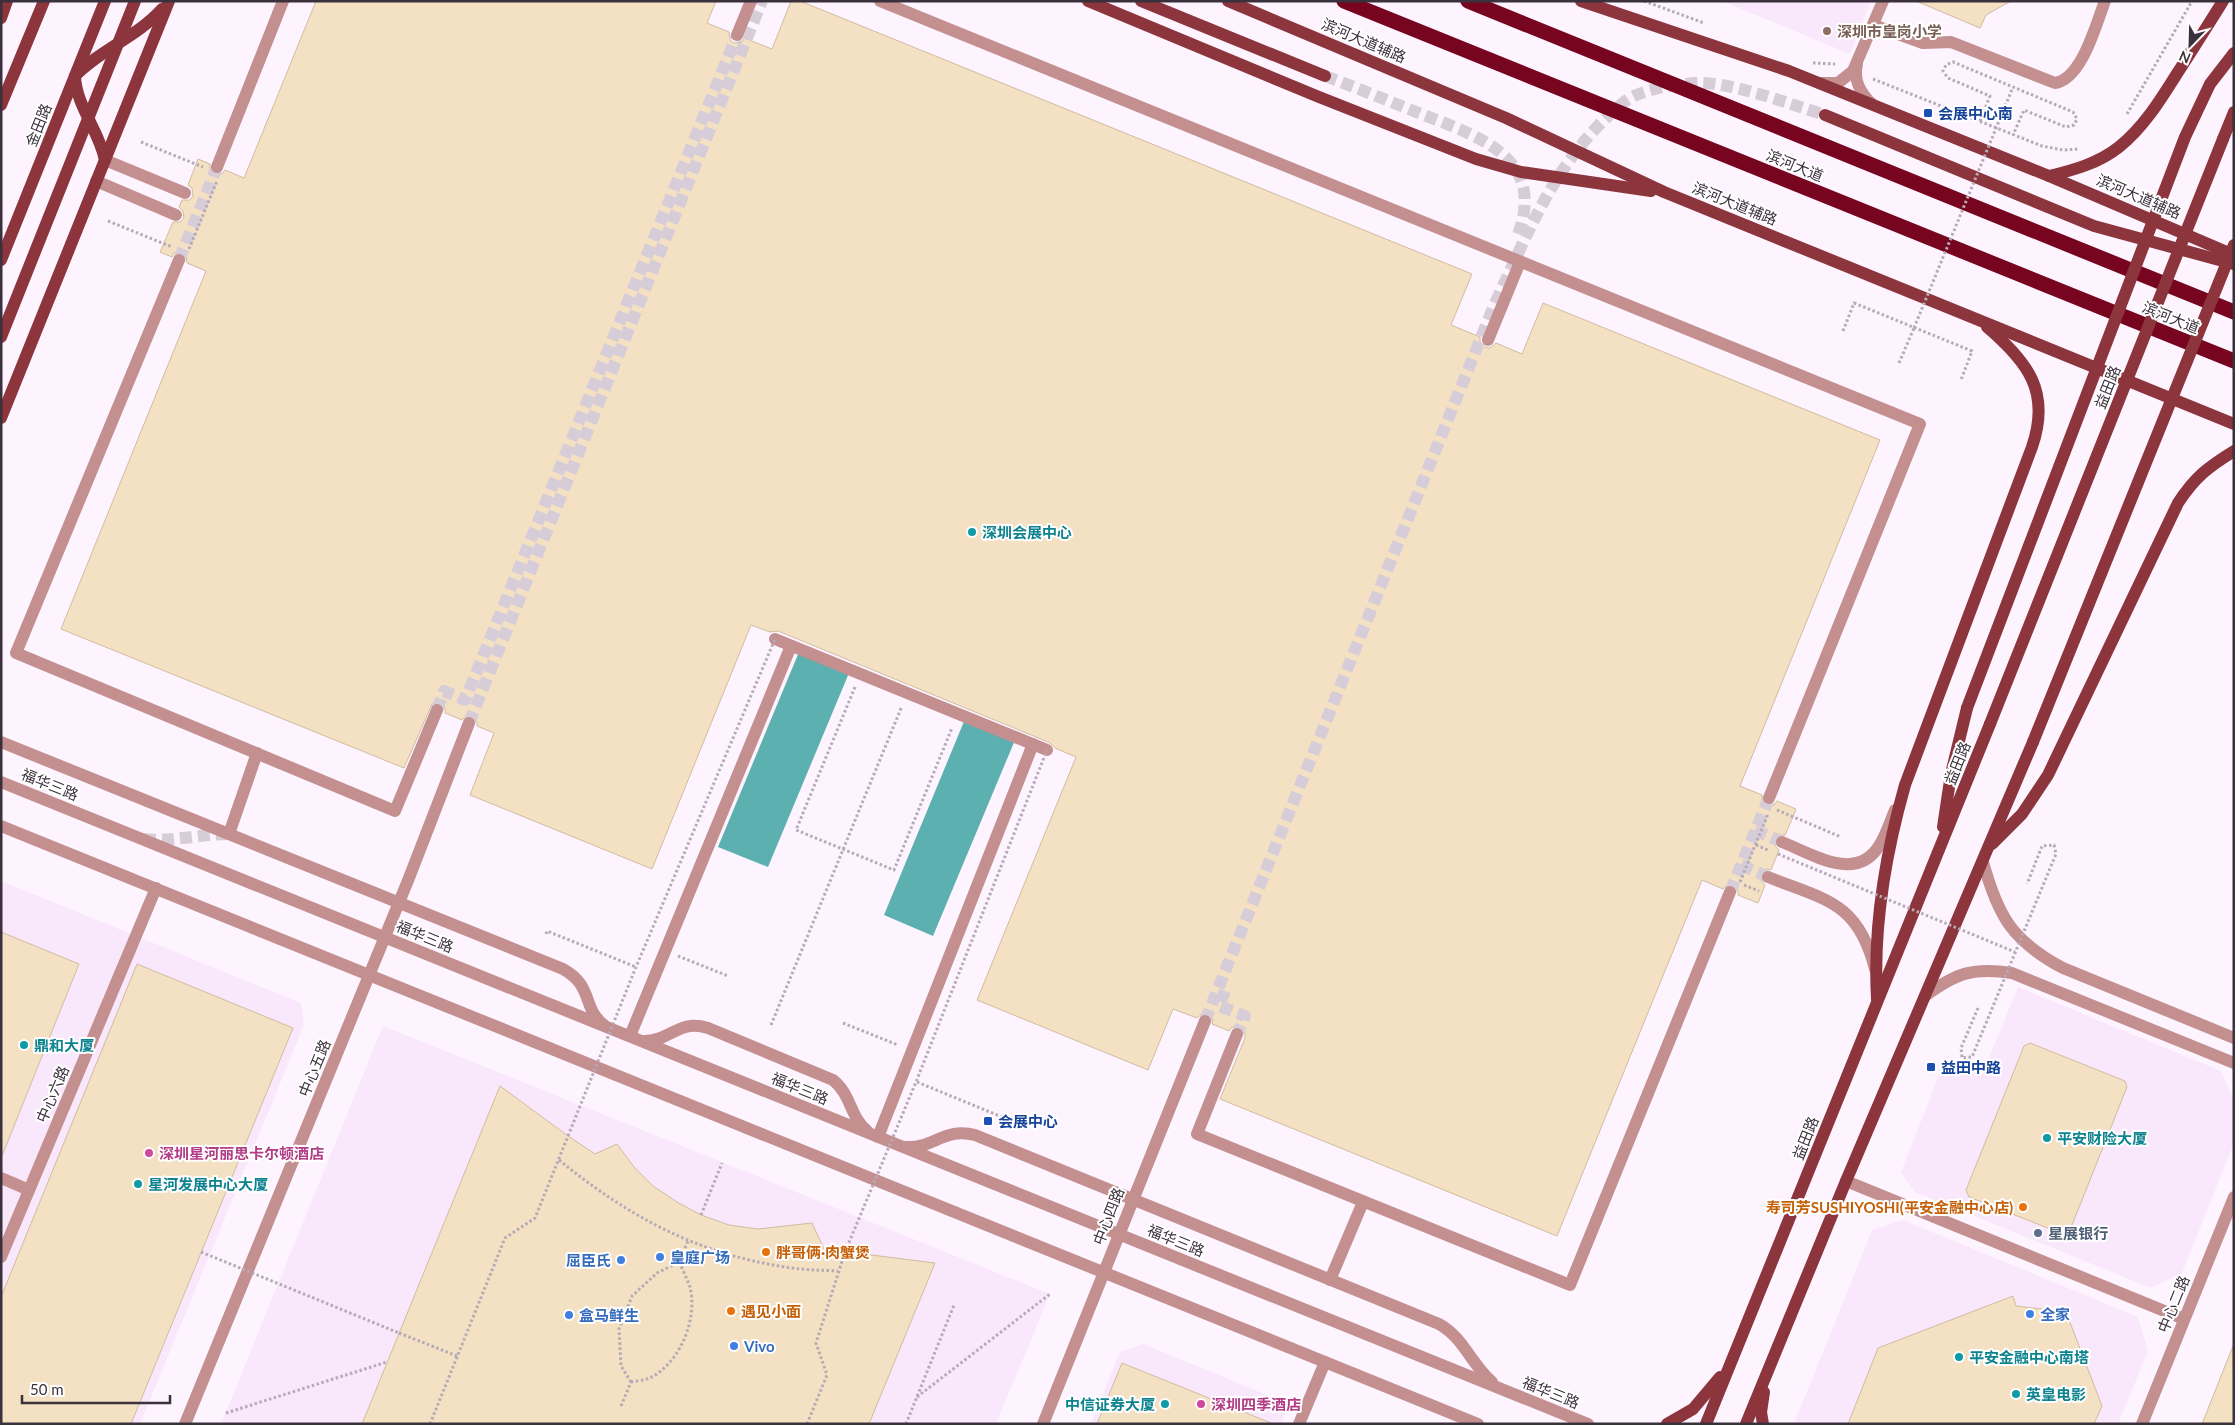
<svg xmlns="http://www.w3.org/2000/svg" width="2235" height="1425" font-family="Lato,'Noto Sans SC',sans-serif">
  <rect width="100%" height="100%" fill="#fdf4ff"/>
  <g fill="#f9e7fb">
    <polygon points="1722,1 1871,1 1850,54"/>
    <polygon points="1,881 301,1003 304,1025 140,1424 1,1424"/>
    <polygon points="2018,987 2221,1071 2234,1099 2234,1143 2182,1273 2151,1288 1915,1192 1901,1172 1945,1060 1982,1075"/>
    <polygon points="383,1026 1050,1294 996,1424 221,1424"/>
    <polygon points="1903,1220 2138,1317 2148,1351 2118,1424 1794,1424 1872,1230"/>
    <polygon points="1143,1344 1289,1404 1281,1424 1091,1424 1120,1352"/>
  </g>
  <g fill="#5db0b0">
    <polygon points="799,652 849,673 768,867 718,847"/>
    <polygon points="965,719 1015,740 933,936 884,915"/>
  </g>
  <g fill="#f4e0c3" stroke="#d0bca0">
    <polygon points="316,1 716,1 707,23 729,32 730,40 734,43 742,42 744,38 772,49 791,1 800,1 1472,274 1451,325 1480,337 1480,342 1484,347 1490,348 1496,343 1522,354 1543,303 1880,440 1740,786 1762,795 1762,803 1766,806 1774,805 1777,801 1796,809 1793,817 1785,835 1778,835 1774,839 1775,846 1779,850 1771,870 1766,869 1761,874 1760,879 1765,885 1758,903 1738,895 1738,890 1733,885 1728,884 1723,889 1702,880 1557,1236 1220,1099 1245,1038 1245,1033 1240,1026 1232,1027 1229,1031 1212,1024 1213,1019 1208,1014 1203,1013 1197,1018 1173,1009 1148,1070 977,1000 1076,757 1055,748 1050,743 1036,737 778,631 770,632 751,625 652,869 470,795 494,733 477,726 477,721 472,716 467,715 462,720 445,713 445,708 441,703 432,704 404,768 61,629 206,271 187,263 186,255 182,252 174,253 172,257 160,252 173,222 180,222 184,218 183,211 179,207 182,200 190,200 193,196 192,188 188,185 198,159 210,164 210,172 214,175 222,174 225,170 244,178"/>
    <polygon points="1916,1 2011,1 1986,15 1980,28"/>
    <polygon points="1,932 79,964 2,1156 1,1156"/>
    <polygon points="137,964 293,1028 131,1424 1,1424 1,1297"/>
    <polygon points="2030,1043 2125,1081 2127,1087 2070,1230 2063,1234 1969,1197 1966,1190 2024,1046"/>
    <polygon points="500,1086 568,1136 595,1154 617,1144 634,1167 653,1186 677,1202 701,1215 729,1225 758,1229 812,1223 824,1249 935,1263 869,1424 362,1424"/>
    <polygon points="2013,1296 2016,1306 2066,1312 2102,1406 2094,1424 1848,1424 1878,1348"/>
    <polygon points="2233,1346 2234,1424 2202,1424"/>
    <polygon points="1122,1363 1271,1423 1270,1424 1097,1424"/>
  </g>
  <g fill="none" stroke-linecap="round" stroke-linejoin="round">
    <g stroke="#d6cdd8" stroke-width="12" stroke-dasharray="12 6" stroke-linecap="butt">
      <polyline points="179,260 217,167"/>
      <polyline points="437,710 444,691 465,700 737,35"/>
      <polyline points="469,723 762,1"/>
      <polyline points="1755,830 1782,842"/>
      <path d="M144 839C172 842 200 834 229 834"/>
      <polyline points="1741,865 1768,877"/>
      <polyline points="1730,892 1769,798"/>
      <polyline points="1225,991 1219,1006 1245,1016 1237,1034"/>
      <polyline points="1205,1021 1495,303"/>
    </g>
    <g stroke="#d6cdd8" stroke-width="12" stroke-dasharray="12 6" stroke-linecap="butt">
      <path d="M1325 76C1357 88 1389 101 1421 114 1480 137 1548 158 1517 237"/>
      <path d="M1495 303C1526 238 1549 175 1602 122 1611 113 1622 102 1634 96 1652 88 1677 84 1697 83 1733 82 1789 104 1825 115"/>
    </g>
    <g stroke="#b4abb6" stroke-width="3" stroke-dasharray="2.5 2.5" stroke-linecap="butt">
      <polyline points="1644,1 1704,23"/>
      <polyline points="1813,63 1835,64"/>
      <polyline points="1873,79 2042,146 2063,150 2079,149"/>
      <polyline points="2127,114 2192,1"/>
      <polyline points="1980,121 1990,96 1948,78 1943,71 1946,65 1953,62 2073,112 2077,119 2074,125 2066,127 2024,110 2013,135"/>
      <polyline points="141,142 203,167"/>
      <polyline points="108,221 172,247"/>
      <polyline points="189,249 217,181"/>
      <polyline points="1843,331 1854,303 1972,351 1961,380"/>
      <polyline points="1899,363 1914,328"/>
      <polyline points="855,687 796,830 894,870 952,728"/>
      <polyline points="1777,810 1841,837"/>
      <polyline points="1756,845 1768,850"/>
      <polyline points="1740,882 1768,814"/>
      <polyline points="1744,885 1759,891"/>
      <polyline points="546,934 547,931 636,967"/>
      <polyline points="678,956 728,976"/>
      <polyline points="843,1023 898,1045"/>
      <polyline points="771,1025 902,706"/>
      <polyline points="917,1082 1002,1117 1001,1119"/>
      <path d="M559 1160C628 1216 695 1253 785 1267 802 1270 820 1270 838 1271"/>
      <polyline points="701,1215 722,1163"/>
      <polyline points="399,1333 457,1356"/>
      <polyline points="631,1382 621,1366 619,1329 632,1296 657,1273 679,1262 688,1241"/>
      <path d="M631 1382C637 1381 645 1380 650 1378 680 1363 698 1319 690 1287 687 1279 683 1270 679 1262"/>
      <polyline points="917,1397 1050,1294"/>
      <polyline points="621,1406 631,1382"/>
      <polyline points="226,1413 387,1362"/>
      <polyline points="430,1424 505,1238 535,1218 568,1136"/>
      <polyline points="807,1424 827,1375 816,1343 845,1252"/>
      <polyline points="906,1424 954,1305"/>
    </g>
    <g stroke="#c38f8f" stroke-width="12">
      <polyline points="880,1 1920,424 1769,798"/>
      <path d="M1873 25 1923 43 1951 42 2055 83C2082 79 2096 24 2105 1"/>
      <polyline points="737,35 751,1"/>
      <path d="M1857 64C1853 80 1861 94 1872 104"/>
      <polyline points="1819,83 1838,83 1853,71 1883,1"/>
      <polyline points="105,160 185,193"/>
      <polyline points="217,167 283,1"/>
      <polyline points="96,181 176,215"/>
      <polyline points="179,260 16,653 395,811 437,710"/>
      <polyline points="1488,340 1520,262"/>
      <polyline points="775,639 1047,750"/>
      <path d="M1 742 563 969C594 986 582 1009 604 1025"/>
      <polyline points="1,782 1588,1424"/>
      <polyline points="1,826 1478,1424"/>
      <polyline points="229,834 257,753"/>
      <path d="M1782 842C1812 854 1856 883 1879 846 1886 835 1890 822 1895 810"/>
      <path d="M1983 862C1998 916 2012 941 2063 968L2234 1038"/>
      <path d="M1768 877C1826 900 1858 902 1875 969"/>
      <path d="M1925 996C1956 973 1973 967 2012 973L2234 1063"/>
      <polyline points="1237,1034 1197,1134 1570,1285 1730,892"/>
      <polyline points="630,1036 791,646"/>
      <path d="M645 1041C672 1040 678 1019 708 1028L833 1080C851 1094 850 1117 867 1131"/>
      <polyline points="878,1137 1033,744"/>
      <path d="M906 1147C933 1149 944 1127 975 1135L1439 1324C1464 1338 1471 1364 1492 1382"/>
      <polyline points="1,1178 29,1190"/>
      <polyline points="1846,1181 2184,1319"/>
      <polyline points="1,1257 156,888"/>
      <polyline points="1330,1280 1363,1202"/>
      <polyline points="185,1424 409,878 469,723"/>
      <polyline points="1043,1424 1205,1021"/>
      <polyline points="1299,1424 1325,1362"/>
      <polyline points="2142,1424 2234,1197"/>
    </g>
    <g stroke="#8d353c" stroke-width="12">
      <polyline points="1088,1 1319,97 1476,159 1521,172 1651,191"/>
      <polyline points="1141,1 1325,76"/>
      <polyline points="1228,1 1506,118 1664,192 2234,424"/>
      <polyline points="1581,1 1789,71 2049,176 2234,255"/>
      <polyline points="1,18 7,1"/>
      <polyline points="1,105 44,1"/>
      <polyline points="1825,115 2094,226 2234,264"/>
      <polyline points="2223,139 2234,112"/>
      <path d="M105 160C99 130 76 106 75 76 101 49 137 37 162 9"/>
      <path d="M2049 176C2074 170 2099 163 2119 147 2144 127 2161 99 2178 72 2193 49 2208 25 2223 1"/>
      <polyline points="1,260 105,1"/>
      <polyline points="1,418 169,1"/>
      <polyline points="1943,827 1951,774 1967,708"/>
      <path d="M1992 844 2022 814 2048 775 2178 503C2195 477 2208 467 2234 451"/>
      <path d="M1877 999C1873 929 1886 852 1905 785L2032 447C2051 392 2028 362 1987 327"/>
      <polyline points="1667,1424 1693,1409 1720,1377"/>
      <polyline points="1706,1424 1990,724"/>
      <polyline points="1746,1424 1846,1181 2033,742"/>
      <polyline points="1763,1424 1761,1412 1764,1392"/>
    </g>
    <g stroke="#77051f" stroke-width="15">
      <polyline points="1344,1 2234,361"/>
      <polyline points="1468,1 2234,312"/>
    </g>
    <g stroke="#b4abb6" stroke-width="3" stroke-dasharray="2.5 2.5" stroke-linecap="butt">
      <polyline points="1914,328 2013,87"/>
      <polyline points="1778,854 2015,952"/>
      <polyline points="1978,1008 1961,1048 1962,1058 1972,1057 2056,854 2054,845 2042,846 2027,884"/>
      <polyline points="568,1136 636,967 775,639"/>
      <polyline points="201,1252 399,1333"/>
      <polyline points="845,1252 916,1082 1047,750"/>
    </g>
    <g stroke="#8d353c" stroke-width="12">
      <polyline points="1,337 135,1"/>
      <polyline points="1967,708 2185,137 2210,84 2234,53"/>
      <polyline points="1990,724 2223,139"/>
      <polyline points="2033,742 2234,245"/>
    </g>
  </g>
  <circle fill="#8d6e63" stroke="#fff" stroke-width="2" cx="1827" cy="31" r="5"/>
  <g fill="#1a4fb4" stroke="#fff" stroke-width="2">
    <rect x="1923" y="108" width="10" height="10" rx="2.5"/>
    <rect x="1926" y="1062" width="10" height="10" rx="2.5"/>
    <rect x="983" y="1116" width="10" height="10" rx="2.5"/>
  </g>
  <g fill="#0f9aa8" stroke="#fff" stroke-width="2">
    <circle cx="972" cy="532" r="5"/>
    <circle cx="24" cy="1045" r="5"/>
    <circle cx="2047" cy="1138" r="5"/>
    <circle cx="138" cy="1184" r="5"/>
    <circle cx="1959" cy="1357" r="5"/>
    <circle cx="2016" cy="1394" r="5"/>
    <circle cx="1165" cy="1404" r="5"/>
  </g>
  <g fill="#d1479c" stroke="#fff" stroke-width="2">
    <circle cx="149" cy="1153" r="5"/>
    <circle cx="1201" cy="1404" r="5"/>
  </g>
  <g fill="#e8710a" stroke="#fff" stroke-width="2">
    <circle cx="2023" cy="1207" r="5"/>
    <circle cx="766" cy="1252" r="5"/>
    <circle cx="731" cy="1311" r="5"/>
  </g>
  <circle fill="#5c6f8a" stroke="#fff" stroke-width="2" cx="2038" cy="1233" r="5"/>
  <g fill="#3f7fe0" stroke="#fff" stroke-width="2">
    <circle cx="660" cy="1257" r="5"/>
    <circle cx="621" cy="1260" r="5"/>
    <circle cx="2030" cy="1314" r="5"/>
    <circle cx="569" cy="1315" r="5"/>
    <circle cx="734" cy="1346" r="5"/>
  </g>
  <g text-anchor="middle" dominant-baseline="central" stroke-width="4" stroke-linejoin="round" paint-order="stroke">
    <g font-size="15" font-weight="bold" fill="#785e54" stroke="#fff" text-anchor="start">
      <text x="1837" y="31">深圳市皇岗小学</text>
    </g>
    <g font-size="15" fill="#3b313c" stroke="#fff">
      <text transform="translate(1364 40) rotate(23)">滨河大道辅路</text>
      <text transform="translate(38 125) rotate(-68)">金田路</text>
      <text transform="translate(1795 165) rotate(22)">滨河大道</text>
      <text transform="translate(2139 196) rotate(23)">滨河大道辅路</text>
      <text transform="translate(1735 203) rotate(22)">滨河大道辅路</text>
      <text transform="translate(2171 317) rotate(22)">滨河大道</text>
      <text transform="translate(2107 387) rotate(-68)">益田路</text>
      <text transform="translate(1957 763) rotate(-68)">益田路</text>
      <text transform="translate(50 784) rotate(22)">福华三路</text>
      <text transform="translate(425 936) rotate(22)">福华三路</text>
      <text transform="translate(314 1068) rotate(-68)">中心五路</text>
      <text transform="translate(800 1088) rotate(22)">福华三路</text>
      <text transform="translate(52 1094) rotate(-67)">中心六路</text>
      <text transform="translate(1805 1138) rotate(-68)">益田路</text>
      <text transform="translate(1108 1216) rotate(-69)">中心四路</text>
      <text transform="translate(1176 1240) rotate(22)">福华三路</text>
      <text transform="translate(2173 1304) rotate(-68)">中心二路</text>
      <text transform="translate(1551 1392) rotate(22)">福华三路</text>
    </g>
    <g font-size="15" font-weight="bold" fill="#164399" stroke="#fff" text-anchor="start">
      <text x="1938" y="113">会展中心南</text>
      <text x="1941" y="1067">益田中路</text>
      <text x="998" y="1121">会展中心</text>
    </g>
    <g font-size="15" font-weight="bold" fill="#0d838f" stroke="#fff" text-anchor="start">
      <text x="982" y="532">深圳会展中心</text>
      <text x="34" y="1045">鼎和大厦</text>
      <text x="2057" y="1138">平安财险大厦</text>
      <text x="148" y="1184">星河发展中心大厦</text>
      <text x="1969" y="1357">平安金融中心南塔</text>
      <text x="2026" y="1394">英皇电影</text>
      <text x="1155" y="1404" text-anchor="end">中信证券大厦</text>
    </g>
    <g font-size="15" font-weight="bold" fill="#b23c85" stroke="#fff" text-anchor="start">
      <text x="159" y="1153">深圳星河丽思卡尔顿酒店</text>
      <text x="1211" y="1404">深圳四季酒店</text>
    </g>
    <g font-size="15" font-weight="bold" fill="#c56008" stroke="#fff" text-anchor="start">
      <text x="2013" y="1207" text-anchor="end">寿司芳SUSHIYOSHI(平安金融中心店)</text>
      <text x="776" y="1252">胖哥俩·肉蟹煲</text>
      <text x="741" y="1311">遇见小面</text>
    </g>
    <g font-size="15" font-weight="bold" fill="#4e5e75" stroke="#fff" text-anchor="start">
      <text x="2048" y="1233">星展银行</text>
    </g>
    <g font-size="15" font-weight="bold" fill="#366cbe" stroke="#fff" text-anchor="start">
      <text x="670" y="1257">皇庭广场</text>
      <text x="611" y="1260" text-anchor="end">屈臣氏</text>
      <text x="2040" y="1314">全家</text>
      <text x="579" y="1315">盒马鲜生</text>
      <text x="744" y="1346">Vivo</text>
    </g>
  </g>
  <rect width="2235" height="1425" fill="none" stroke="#3b313c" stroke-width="5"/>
  <g transform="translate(2190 45) rotate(203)" stroke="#ffffff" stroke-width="4" paint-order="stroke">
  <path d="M0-4L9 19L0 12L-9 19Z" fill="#3b313c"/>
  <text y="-8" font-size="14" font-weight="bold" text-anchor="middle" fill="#3b313c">N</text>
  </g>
  <path d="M22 1395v8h148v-8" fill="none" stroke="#3b313c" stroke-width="2.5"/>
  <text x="30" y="1395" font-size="15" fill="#3b313c" stroke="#ffffff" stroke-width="4" paint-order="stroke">50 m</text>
</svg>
